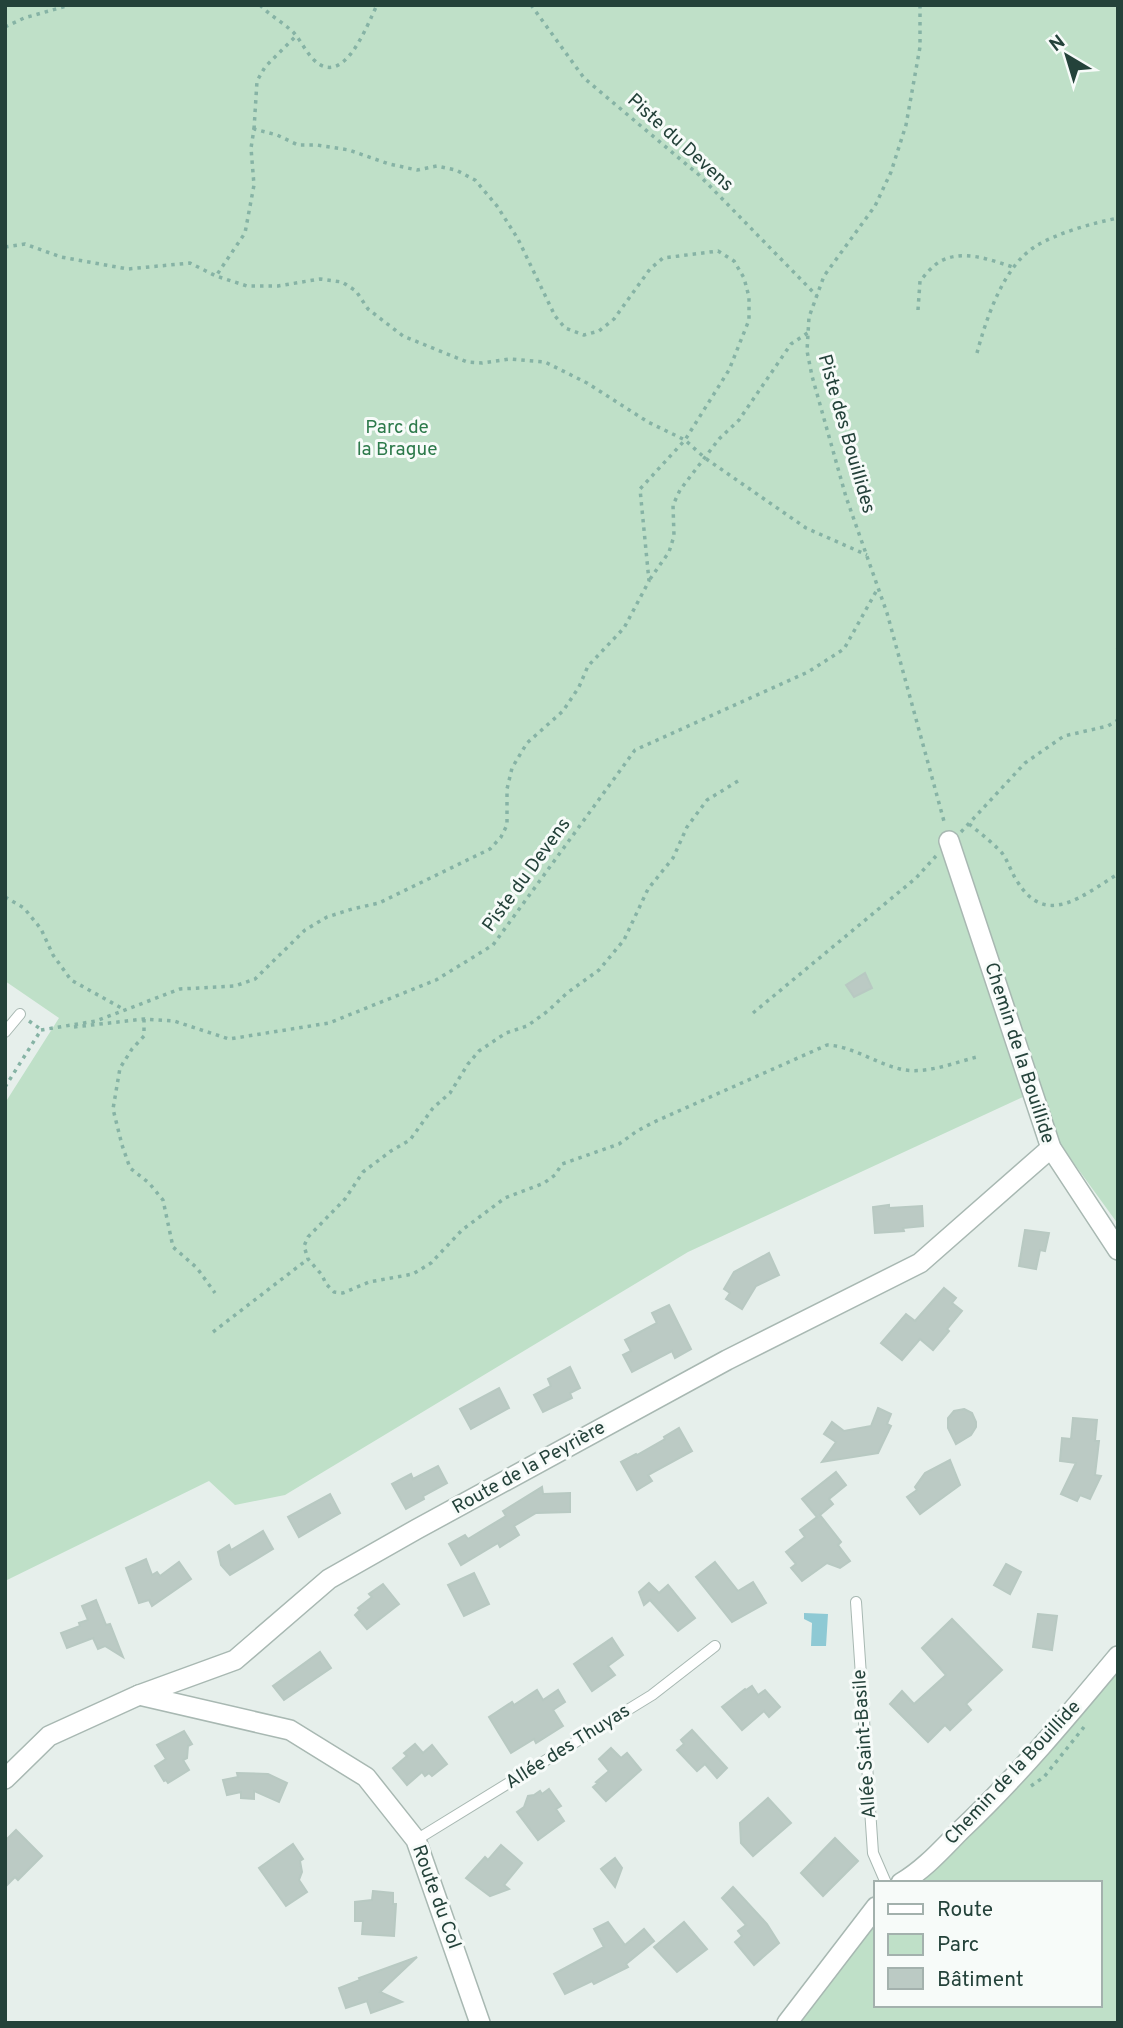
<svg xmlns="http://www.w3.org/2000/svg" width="1123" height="2028" font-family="Overpass,sans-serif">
  <rect width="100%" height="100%" fill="#e6efeb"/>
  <g fill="#bfe0c8">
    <polygon points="5,5 1118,5 1118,1224 1025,1096 688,1252 285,1495 235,1505 209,1481 5,1581 5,1103 59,1018 5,981"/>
    <polygon points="1118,1671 1118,2023 800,2023 876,1919 876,2005 1100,2005 1100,1883 909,1883 1019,1786"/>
  </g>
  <polygon fill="#8ec9d4" points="804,1613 828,1614 826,1646 811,1646 812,1623 804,1619"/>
  <g fill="#bbcac4" stroke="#b8c9c2" stroke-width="2">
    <polygon points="865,973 872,988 854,997 846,985"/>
    <polygon points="889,1205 889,1208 922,1206 923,1226 903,1228 904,1231 875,1233 873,1207"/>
    <polygon points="1025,1230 1049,1233 1045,1251 1040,1250 1036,1269 1019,1266"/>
    <polygon points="769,1253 779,1275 756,1286 742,1309 726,1299 730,1293 724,1289 734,1272"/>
    <polygon points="944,1288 956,1298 952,1303 962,1311 947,1329 949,1331 933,1350 920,1339 902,1360 881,1343 906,1314 915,1321"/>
    <polygon points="669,1305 691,1349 675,1358 672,1351 632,1372 623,1355 631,1351 625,1340 657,1323 652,1313"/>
    <polygon points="570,1367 580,1388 570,1393 572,1398 543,1412 534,1395 551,1386 548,1379"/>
    <polygon points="499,1388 509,1408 471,1429 460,1409"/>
    <polygon points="878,1408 891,1414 887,1424 891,1426 878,1453 822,1462 836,1442 824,1434 832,1422 844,1431 871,1426"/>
    <polygon points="964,1409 972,1413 976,1422 976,1427 971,1435 956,1444 948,1428 948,1418 954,1411"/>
    <polygon points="1073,1418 1097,1420 1095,1441 1099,1441 1095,1475 1101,1476 1090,1499 1080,1495 1077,1501 1061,1494 1076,1463 1060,1461 1062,1438 1071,1439"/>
    <polygon points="679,1428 692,1451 648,1475 652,1481 637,1490 621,1462 636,1454 637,1455 665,1439 664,1437"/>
    <polygon points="950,1460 960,1485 920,1514 907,1497 917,1490 915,1487 925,1473"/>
    <polygon points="438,1466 447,1483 423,1496 424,1499 406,1509 392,1484 411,1474 413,1479"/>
    <polygon points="836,1472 846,1485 829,1499 833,1504 820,1515 841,1542 838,1545 850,1561 840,1568 827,1563 802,1581 791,1568 796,1564 786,1552 805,1537 800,1530 817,1517 802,1499"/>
    <polygon points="542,1487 543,1494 570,1493 570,1512 536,1513 514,1526 519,1535 500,1547 498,1543 461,1565 449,1544 465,1535 468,1539 506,1516 503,1511"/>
    <polygon points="330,1494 340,1513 299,1537 288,1517"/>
    <polygon points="263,1531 273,1549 230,1575 221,1565 218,1552 229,1545 231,1550"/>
    <polygon points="146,1559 152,1575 157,1572 160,1576 179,1562 191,1579 152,1606 149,1600 139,1603 126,1568"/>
    <polygon points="715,1562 738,1591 753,1582 766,1603 732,1622 696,1577"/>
    <polygon points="1006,1564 1021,1572 1010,1594 994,1585"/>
    <polygon points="474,1573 489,1604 464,1616 448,1585"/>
    <polygon points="649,1583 659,1593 668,1585 695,1618 678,1631 650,1600 644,1605 639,1592"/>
    <polygon points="383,1584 399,1604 367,1629 355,1615 360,1610 358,1608 372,1597 369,1594"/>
    <polygon points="96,1600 106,1625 110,1624 123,1657 105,1646 98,1649 93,1638 67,1648 61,1633 80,1626 79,1623 88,1620 82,1606"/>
    <polygon points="1038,1614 1057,1616 1052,1650 1033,1647"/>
    <polygon points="952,1619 1002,1670 966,1704 971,1710 950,1730 945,1725 928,1742 890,1704 902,1691 914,1704 946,1675 922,1648"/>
    <polygon points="612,1638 623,1655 608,1666 615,1675 592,1691 574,1664"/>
    <polygon points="320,1652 331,1668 284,1700 273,1686"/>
    <polygon points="752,1686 758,1695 765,1690 780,1707 769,1717 764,1711 742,1730 722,1707 745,1689 746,1690"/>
    <polygon points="537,1690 543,1700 558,1690 565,1702 553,1710 563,1726 536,1743 534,1739 511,1753 489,1717 512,1702 514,1705"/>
    <polygon points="692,1730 727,1768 717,1778 705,1764 697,1771 677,1750 684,1744 681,1740"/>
    <polygon points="184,1731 192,1744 188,1746 187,1758 183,1760 189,1770 168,1783 166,1780 164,1781 155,1766 166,1759 157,1745"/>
    <polygon points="415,1744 423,1753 432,1745 447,1764 432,1776 429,1773 425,1776 422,1772 407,1785 393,1768 407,1756 404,1753"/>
    <polygon points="611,1748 621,1758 627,1753 641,1770 606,1801 593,1787 598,1783 596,1782 609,1771 599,1759"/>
    <polygon points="237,1773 268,1774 287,1783 279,1802 254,1791 254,1799 241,1798 241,1792 227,1795 223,1780 238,1777"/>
    <polygon points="549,1789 561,1806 556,1809 564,1821 538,1840 517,1812 524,1807 528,1796 534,1795 540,1791 542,1794"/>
    <polygon points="768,1798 791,1823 753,1856 741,1843 740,1823"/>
    <polygon points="16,1830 42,1856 18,1880 15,1877 5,1887 5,1841"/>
    <polygon points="835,1838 858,1861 823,1896 801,1873"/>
    <polygon points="293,1844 303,1859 300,1861 302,1872 299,1880 307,1892 286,1906 259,1868"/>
    <polygon points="501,1845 522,1863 504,1885 509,1889 490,1896 466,1878 485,1857 488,1860"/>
    <polygon points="615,1858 622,1868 615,1887 601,1869"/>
    <polygon points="733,1887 767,1924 779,1943 754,1965 735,1942 742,1936 738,1931 746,1925 722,1898"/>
    <polygon points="373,1891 393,1893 393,1904 396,1904 394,1936 362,1934 363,1921 355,1921 355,1902 372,1900"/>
    <polygon points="608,1922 625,1945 644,1929 654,1941 626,1964 628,1967 594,1984 592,1981 565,1994 554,1974 604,1947 594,1929"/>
    <polygon points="684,1922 707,1949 677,1972 654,1947"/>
    <polygon points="417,1957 380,1992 402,2002 371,2013 367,2001 346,2008 339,1988 360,1980 359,1978"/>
  </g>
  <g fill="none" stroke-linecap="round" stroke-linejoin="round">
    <g stroke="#a8b8b2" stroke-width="12">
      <g id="service">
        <polyline points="5,1032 20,1014"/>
        <polyline points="856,1602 873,1853 886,1883"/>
        <polyline points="416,1840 652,1695 715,1646"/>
      </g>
    </g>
    <g stroke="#a8b8b2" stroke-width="22">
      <g id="minor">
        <polyline points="949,841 1051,1148 1118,1250"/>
        <polyline points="139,1695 290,1730 366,1777 416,1840 480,2023"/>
        <polyline points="5,1779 49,1736 139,1695 235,1660 329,1579 417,1529 727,1360 920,1263 1051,1148"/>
        <path d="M901 1883C925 1869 943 1848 962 1829 1019 1775 1068 1716 1118 1656"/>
        <polyline points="787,2023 876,1907"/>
      </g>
    </g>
    <g stroke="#86b3a5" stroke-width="3.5" stroke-dasharray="3.5 5" stroke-linecap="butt">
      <path d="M260 5C270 16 283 22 294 33 301 41 306 52 314 60 344 89 367 25 377 5"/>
      <polyline points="531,5 584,78 699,175 817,296"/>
      <polyline points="920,5 920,47 906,125 891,172 875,206 824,276 809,317 807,351 812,376 846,497 887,613 945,825"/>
      <polyline points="5,27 24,18 70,5"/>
      <polyline points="254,129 257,81 265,67 296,36"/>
      <polyline points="5,247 25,244 61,257 128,269 190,263 216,276 247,286 278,286 320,279 342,282 356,291 368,309 403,336 467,362 482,363 509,359 545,362 587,383 648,422 685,440 705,458 806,528 867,555"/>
      <path d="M918 310 920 281C926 274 933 265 941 261 964 249 990 260 1013 267"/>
      <path d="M977 353C986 319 1004 265 1036 246 1057 233 1093 223 1118 218"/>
      <polyline points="650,579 669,552 674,536 673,505 680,490 719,439 739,420 791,344 809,332"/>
      <polyline points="1117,650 1118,649"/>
      <path d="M738 781 707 800 687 827 673 858 648 889 624 940 599 970 567 993 548 1011 527 1026 506 1033 479 1051 468 1064 450 1093 433 1108 410 1140 391 1151 363 1172 345 1199 308 1237 304 1246 308 1259 322 1275 326 1284 334 1292 343 1293 369 1282 413 1274 431 1263 462 1230 505 1198 544 1183 555 1175 562 1164 619 1144 637 1131 654 1122 827 1045C852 1046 875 1063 900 1069 925 1075 953 1063 977 1057"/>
      <path d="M969 824C980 833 992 842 1002 853 1008 861 1011 872 1017 881 1046 929 1083 895 1118 874"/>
      <polyline points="961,832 1025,763 1064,736 1108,726 1118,720"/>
      <polyline points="5,897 24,908 41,929 53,955 71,980 125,1010"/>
      <polyline points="753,1013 916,878 936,856"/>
      <polyline points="144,1019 144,1036 132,1049 120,1068 113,1109 122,1145 130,1168 149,1183 163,1200 173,1247 197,1268 215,1293"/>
      <polyline points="29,1021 42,1030"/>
      <polyline points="74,1027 144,1019 174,1021 229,1039 329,1023 436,980 493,945 635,750 808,672 844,649 878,588"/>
      <polyline points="41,1030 96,1021 180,989 235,986 255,979 305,930 327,917 352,909 379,903 490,849 501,837 507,825 507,789 512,768 527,743 563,711 579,687 588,666 624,628 649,581 640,489 685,440 729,370 749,320 749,297 744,278 734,261 718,251 663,258 650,269 614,319 599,331 584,335 565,328 555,316 518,239 497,206 475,180 456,170 437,166 417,170 389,164 349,150 317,145 298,145 277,135 254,129 251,148 254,185 245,233 216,276"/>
      <polyline points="5,1087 41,1030"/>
      <polyline points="213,1332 308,1259"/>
      <polyline points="1031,1786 1044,1777 1084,1727"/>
    </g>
    <use href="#service" stroke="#fff" stroke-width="10"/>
    <use href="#minor" stroke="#fff" stroke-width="19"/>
  </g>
  <g text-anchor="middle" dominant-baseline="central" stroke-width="6" stroke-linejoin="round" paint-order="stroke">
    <g font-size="19" fill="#24423a" stroke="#f7fbf9">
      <text transform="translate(680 143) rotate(42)">Piste du Devens</text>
      <text transform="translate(846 434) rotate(74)">Piste des Bouillides</text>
      <text transform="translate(527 875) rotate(-54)">Piste du Devens</text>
      <text transform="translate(1019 1053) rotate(72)">Chemin de la Bouillide</text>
      <text transform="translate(529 1468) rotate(-29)">Route de la Peyrière</text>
      <text transform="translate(865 1744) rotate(-94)">Allée Saint-Basile</text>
      <text transform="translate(568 1747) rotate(-32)">Allée des Thuyas</text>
      <text transform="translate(1013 1773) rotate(-47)">Chemin de la Bouillide</text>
      <text transform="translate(436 1897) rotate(70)">Route du Col</text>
    </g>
    <g font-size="19" fill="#2d7a4b" stroke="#f7fbf9">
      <text x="397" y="428">Parc de<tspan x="397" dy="22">la Brague</tspan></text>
    </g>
  </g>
  <rect width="1123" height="2028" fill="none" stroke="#24423a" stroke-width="14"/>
  <rect x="874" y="1881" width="228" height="126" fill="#f7fbf9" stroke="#a3b1ad" stroke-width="2"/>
  <rect x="888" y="1904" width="35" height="10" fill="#ffffff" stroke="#a3b1ad" stroke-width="2"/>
  <text x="937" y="1916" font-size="21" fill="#24423a">Route</text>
  <rect x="888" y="1934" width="35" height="21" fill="#bfe0c8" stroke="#a3b1ad" stroke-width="2"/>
  <text x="937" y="1951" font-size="21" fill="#24423a">Parc</text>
  <rect x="888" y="1968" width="35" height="21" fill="#bbcac4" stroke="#a3b1ad" stroke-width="2"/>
  <text x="937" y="1986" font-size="21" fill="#24423a">Bâtiment</text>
  <g transform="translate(1067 56) rotate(322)" stroke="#f7fbf9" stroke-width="5" paint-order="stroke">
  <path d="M0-5L12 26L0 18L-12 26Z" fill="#24423a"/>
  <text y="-10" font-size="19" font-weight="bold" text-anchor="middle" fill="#24423a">N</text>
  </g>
</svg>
